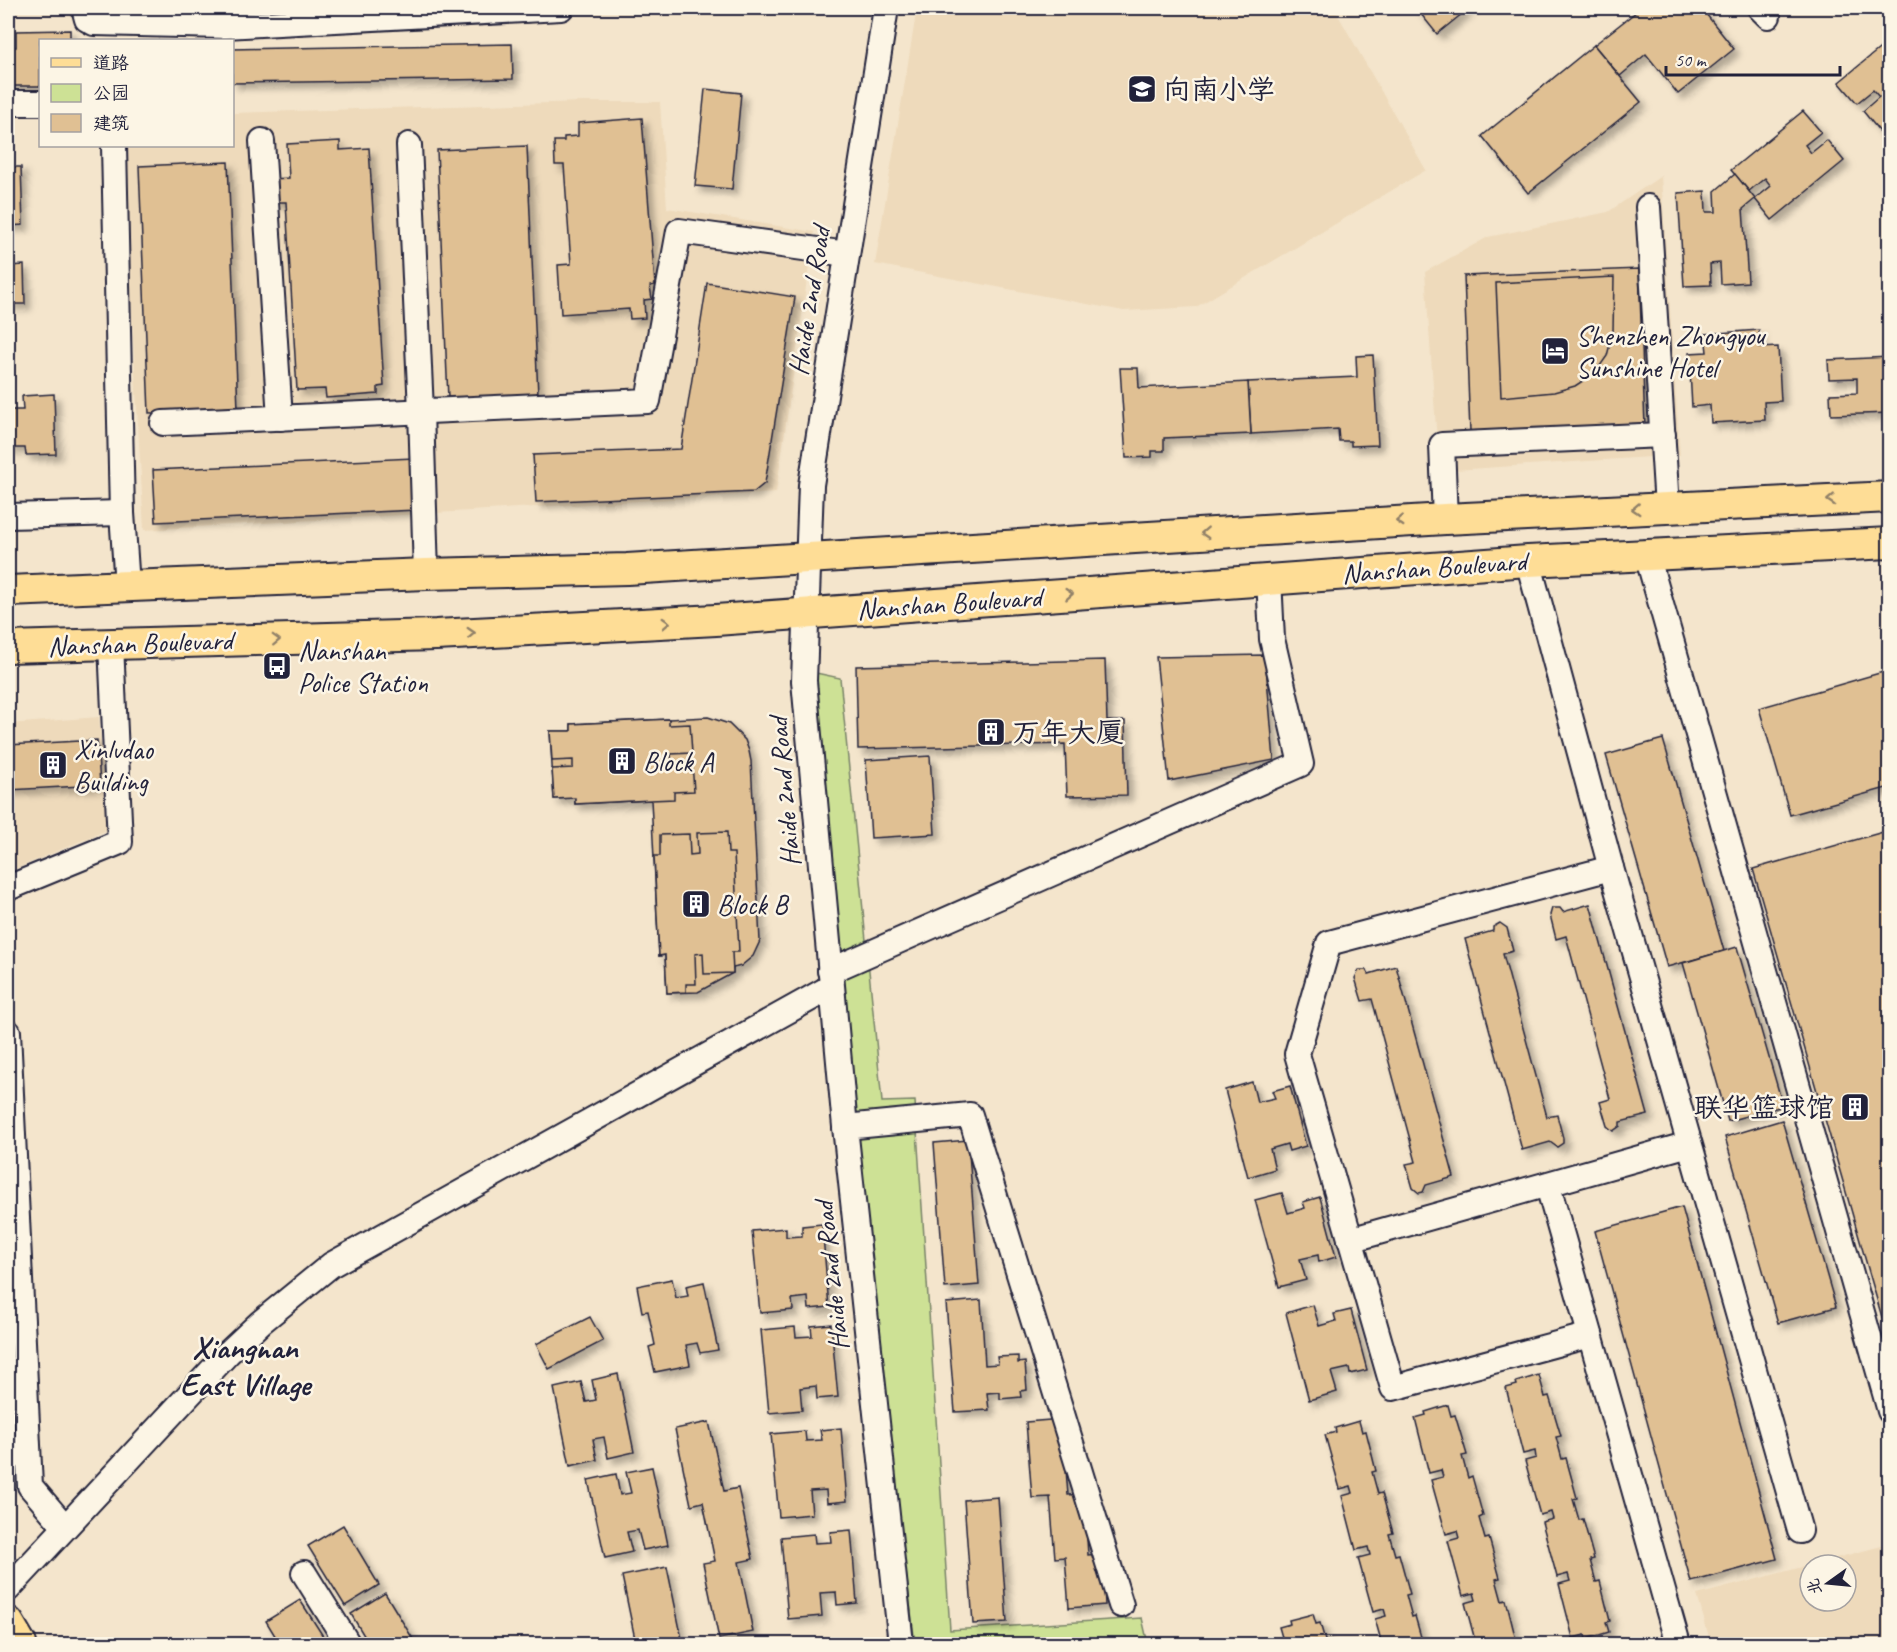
<svg xmlns="http://www.w3.org/2000/svg" width="1897" height="1652" font-family="Caveat,'LXGW WenKai TC',sans-serif">
  <defs>
    <filter id="shadow"><feDropShadow dx="5.5" dy="5.5" stdDeviation="3" flood-color="#0004"/></filter>
  </defs>
  <rect width="100%" height="100%" fill="#f4e5cc"/>
  <filter id="ink" filterUnits="userSpaceOnUse"><feTurbulence type="fractalNoise" baseFrequency=".0167" numOctaves="2"/><feDisplacementMap in="SourceGraphic" scale="12" xChannelSelector="R" yChannelSelector="G"/><feConvolveMatrix kernelMatrix="1 2 1 2 8 2 1 2 1" color-interpolation-filters="sRGB"/></filter>
  <g filter="url(#ink)">
    <g fill="#eedabb" fill-rule="evenodd">
      <polygon points="917,8 1334,8 1426,170 1196,307 1124,311 875,264"/>
      <polygon points="583,102 660,102 667,208 814,232 776,493 144,530 122,146 232,146 233,113"/>
      <polygon points="1661,176 1680,455 1439,471 1425,272 1488,237 1608,212"/>
      <polygon points="99,717 107,830 8,872 8,724"/>
      <path d="M1889 1544V1644H1711L1697 1595ZM1810 1565H1846V1601H1810Z"/>
    </g>
    <polygon fill="#cde195" stroke="#788268" stroke-width="1.5" points="816,673 840,678 882,1102 915,1101 950,1630 1142,1618 1148,1644 915,1644 879,1352 841,992"/>
    <g fill="#e0c093" stroke="#22223b" stroke-width="1.5" filter="url(#shadow)">
      <polygon points="1416,8 1467,8 1468,9 1437,34"/>
      <polygon points="1641,8 1704,8 1702,9 1734,49 1678,94 1646,54 1620,76 1594,45"/>
      <polygon points="70,30 70,40 40,40 40,86 8,86 8,47 16,47 16,31"/>
      <polygon points="1890,40 1890,124 1880,132 1863,111 1879,97 1873,90 1857,103 1839,82"/>
      <polygon points="512,44 513,79 232,83 232,49"/>
      <polygon points="1594,45 1641,102 1528,193 1482,136"/>
      <polygon points="705,89 741,93 732,189 695,186"/>
      <polygon points="1803,111 1821,132 1805,145 1811,153 1827,140 1844,161 1772,220 1755,199 1771,186 1765,178 1749,191 1731,170"/>
      <polygon points="642,118 655,285 650,286 652,299 644,300 645,318 630,319 629,309 561,314 558,265 571,264 564,165 555,165 554,141 564,141 564,137 578,136 578,123"/>
      <polygon points="340,141 340,150 369,148 384,386 378,387 378,394 326,398 325,389 297,390 286,202 274,202 272,179 289,178 287,144"/>
      <polygon points="527,146 538,395 448,398 437,150"/>
      <polygon points="228,162 238,409 149,413 139,166"/>
      <polygon points="8,167 21,167 23,225 8,226"/>
      <polygon points="1735,174 1755,199 1743,209 1748,282 1721,284 1720,263 1710,264 1711,285 1684,286 1678,193 1705,191 1706,212 1716,212 1715,191"/>
      <polygon points="24,265 25,304 8,304 8,266"/>
      <polygon points="1639,269 1645,426 1470,432 1464,276"/>
      <polygon points="1614,277 1613,332 1607,356 1595,373 1575,386 1554,392 1501,397 1496,283"/>
      <polygon points="707,283 795,297 765,483 754,492 536,502 533,455 681,449"/>
      <polygon points="1759,330 1760,348 1778,347 1781,401 1764,402 1765,420 1711,423 1710,405 1692,407 1689,353 1707,352 1705,334"/>
      <polygon points="1373,355 1378,445 1351,446 1351,441 1339,441 1338,429 1251,434 1248,382 1357,377 1356,356"/>
      <polygon points="1890,357 1890,413 1831,415 1830,394 1857,393 1857,378 1829,379 1828,360"/>
      <polygon points="1120,368 1138,368 1139,388 1248,382 1251,434 1164,438 1164,451 1152,451 1152,457 1126,458"/>
      <polygon points="54,394 56,454 26,455 25,448 8,448 8,410 23,410 22,396"/>
      <polygon points="414,458 417,510 156,522 153,470"/>
      <polygon points="1265,655 1274,760 1169,781 1156,657"/>
      <polygon points="1105,660 1107,721 1125,721 1127,795 1067,796 1065,744 858,749 856,666"/>
      <polygon points="1890,670 1890,787 1790,815 1759,708"/>
      <polygon points="708,717 729,724 745,740 749,751 751,761 760,941 753,956 741,966 733,968 733,973 698,992 667,993 665,955 659,956 651,800 575,804 575,798 554,799 550,731 571,731 571,724"/>
      <polygon points="669,719 669,725 690,724 692,753 671,754 672,763 692,762 694,791 674,792 674,799 651,800 575,804 575,798 554,799 552,769 573,768 573,760 552,761 550,731 571,731 571,724"/>
      <polygon points="1663,739 1724,951 1667,967 1606,755"/>
      <polygon points="97,740 100,785 8,790 8,745"/>
      <polygon points="930,756 935,834 871,838 866,760"/>
      <polygon points="1890,830 1890,1345 1753,869"/>
      <polygon points="727,832 728,853 734,853 739,952 732,952 733,973 704,974 703,953 695,954 696,984 686,984 686,992 667,993 665,955 659,956 654,856 660,856 660,835 689,834 690,855 698,854 697,833"/>
      <polygon points="1590,904 1648,1115 1620,1122 1620,1126 1613,1131 1607,1126 1600,1102 1610,1099 1566,936 1556,939 1550,915 1552,908 1560,908 1563,912"/>
      <polygon points="1500,923 1507,928 1513,951 1503,954 1547,1117 1557,1115 1563,1138 1563,1143 1557,1147 1550,1142 1522,1150 1465,939 1493,931 1493,927"/>
      <polygon points="1737,947 1783,1106 1728,1121 1683,963"/>
      <polygon points="1396,966 1454,1177 1426,1185 1423,1192 1419,1193 1413,1188 1406,1164 1416,1162 1372,999 1362,1001 1355,978 1359,970 1367,970 1369,974"/>
      <polygon points="1252,1082 1257,1102 1275,1098 1272,1091 1290,1086 1306,1146 1289,1151 1287,1144 1270,1149 1275,1169 1248,1177 1225,1090"/>
      <polygon points="1782,1120 1836,1307 1778,1323 1725,1137"/>
      <polygon points="968,1140 979,1285 945,1288 934,1143"/>
      <polygon points="1282,1193 1288,1213 1305,1208 1303,1202 1320,1197 1336,1257 1319,1262 1318,1255 1300,1259 1306,1280 1279,1287 1255,1200"/>
      <polygon points="1682,1207 1777,1559 1691,1582 1595,1231"/>
      <polygon points="822,1224 829,1307 809,1309 808,1297 792,1299 793,1310 760,1313 752,1231 786,1228 786,1237 802,1236 802,1226"/>
      <polygon points="672,1279 676,1298 688,1296 686,1286 704,1282 718,1350 700,1353 697,1343 686,1345 690,1365 655,1372 649,1347 655,1345 648,1311 642,1312 637,1286"/>
      <polygon points="981,1300 985,1365 998,1364 997,1357 1018,1356 1018,1363 1025,1362 1027,1390 1020,1391 1021,1397 1000,1399 1000,1392 987,1393 989,1410 955,1412 946,1303"/>
      <polygon points="1313,1305 1319,1326 1336,1321 1334,1314 1351,1310 1367,1370 1350,1374 1349,1368 1331,1372 1337,1392 1309,1400 1286,1313"/>
      <polygon points="590,1317 603,1341 549,1369 536,1344"/>
      <polygon points="831,1324 838,1397 817,1399 816,1386 800,1388 802,1410 769,1413 761,1330 795,1327 796,1337 812,1336 811,1326"/>
      <polygon points="618,1374 634,1452 608,1458 604,1437 593,1439 597,1460 570,1466 554,1388 581,1382 586,1402 596,1400 592,1380"/>
      <polygon points="1539,1375 1545,1397 1549,1396 1561,1436 1556,1437 1562,1459 1566,1458 1577,1498 1573,1499 1579,1520 1583,1519 1594,1559 1590,1560 1596,1582 1600,1581 1610,1621 1606,1622 1609,1632 1586,1639 1585,1635 1573,1638 1559,1584 1570,1581 1568,1574 1557,1577 1542,1522 1553,1519 1551,1512 1540,1515 1525,1461 1536,1458 1535,1451 1523,1454 1506,1388 1517,1385 1516,1382"/>
      <polygon points="1448,1405 1451,1416 1455,1415 1467,1455 1462,1456 1468,1478 1472,1476 1483,1516 1479,1518 1485,1539 1489,1538 1500,1578 1496,1579 1502,1601 1506,1600 1516,1640 1512,1641 1513,1644 1476,1644 1465,1603 1476,1600 1474,1593 1463,1596 1448,1541 1459,1538 1457,1531 1446,1534 1431,1480 1443,1477 1441,1470 1429,1473 1415,1418 1426,1415 1425,1412"/>
      <polygon points="1062,1419 1068,1495 1084,1494 1088,1555 1102,1554 1105,1605 1069,1608 1065,1557 1055,1558 1050,1497 1032,1498 1026,1422"/>
      <polygon points="1359,1421 1362,1432 1366,1431 1376,1471 1372,1472 1378,1494 1382,1493 1393,1533 1389,1534 1395,1555 1399,1554 1410,1594 1406,1595 1412,1617 1415,1616 1423,1644 1382,1644 1375,1619 1386,1616 1384,1609 1373,1612 1358,1558 1370,1555 1368,1547 1356,1550 1342,1496 1353,1493 1351,1486 1340,1489 1325,1435 1336,1432 1335,1428"/>
      <polygon points="709,1422 724,1491 738,1488 753,1559 739,1562 753,1632 719,1639 703,1563 715,1561 703,1502 691,1505 675,1429"/>
      <polygon points="841,1428 847,1501 827,1503 826,1490 810,1491 812,1514 779,1517 771,1434 805,1431 806,1441 822,1440 820,1430"/>
      <polygon points="652,1467 668,1545 643,1550 638,1530 627,1532 632,1552 605,1558 588,1480 616,1474 620,1495 631,1493 626,1472"/>
      <polygon points="998,1497 1007,1622 973,1624 964,1500"/>
      <polygon points="343,1525 379,1585 345,1606 308,1546"/>
      <polygon points="851,1530 857,1603 837,1605 836,1592 820,1593 822,1616 788,1619 781,1537 814,1534 815,1543 831,1542 830,1532"/>
      <polygon points="667,1567 683,1644 636,1644 622,1576"/>
      <polygon points="385,1593 416,1644 369,1644 351,1614"/>
      <polygon points="300,1600 328,1644 280,1644 266,1621"/>
      <polygon points="1313,1614 1316,1624 1320,1623 1326,1644 1284,1644 1279,1627 1290,1624 1289,1620"/>
    </g>
    <g fill="none" stroke-linecap="round" stroke-linejoin="round">
      <g stroke="#22223b" stroke-width="28">
        <g id="minor">
          <polyline points="84,8 87,19 94,23 225,26 561,8"/>
          <polyline points="886,8 811,485 804,681 845,1127 901,1644"/>
          <polyline points="1760,8 1768,16"/>
          <polyline points="8,103 40,103"/>
          <polyline points="262,141 280,418"/>
          <polyline points="409,145 421,411 426,574"/>
          <polyline points="114,146 122,513 127,586"/>
          <polyline points="1648,207 1667,507"/>
          <polyline points="163,423 648,401 679,231 847,254"/>
          <polyline points="8,516 122,513"/>
          <polyline points="1445,519 1442,445 1663,435"/>
          <polyline points="1647,555 1890,1411"/>
          <polyline points="1528,561 1611,868 1800,1531"/>
          <polyline points="8,888 120,842 111,644"/>
          <polyline points="830,971 1301,764 1272,639 1269,578"/>
          <polyline points="8,1032 30,1486 65,1527"/>
          <polyline points="845,1127 970,1115 1121,1605"/>
          <polyline points="1548,1186 1678,1644"/>
          <polyline points="1350,1240 1689,1144"/>
          <polyline points="1590,1335 1393,1388 1297,1054 1329,943 1611,868"/>
          <polyline points="304,1573 348,1644"/>
          <polyline points="8,1589 228,1353 261,1322 331,1265 831,987"/>
        </g>
      </g>
      <g stroke="#22223b" stroke-width="34">
        <g id="major">
          <polyline points="8,591 426,574 627,569 1445,519 1890,497"/>
          <polyline points="8,647 436,635 716,620 1528,561 1890,543"/>
          <polyline points="8,1622 21,1644"/>
        </g>
      </g>
      <use href="#minor" stroke="#fcf5e5" stroke-width="24"/>
      <use href="#major" stroke="#fedd96" stroke-width="30"/>
    </g>
    <defs><path id="oneway-chevron" d="M-2-3.5L2.5 0L-2 3.5" fill="none" stroke-width="1.6" stroke-linecap="round" stroke-linejoin="round" transform="scale(1.5)"/></defs>
    <g stroke="#908068">
      <use href="#oneway-chevron" transform="translate(1831 500) rotate(177)"/>
      <use href="#oneway-chevron" transform="translate(1636 509) rotate(177)"/>
      <use href="#oneway-chevron" transform="translate(1400 521) rotate(177)"/>
      <use href="#oneway-chevron" transform="translate(1205 533) rotate(177)"/>
      <use href="#oneway-chevron" transform="translate(1069 594) rotate(-4)"/>
      <use href="#oneway-chevron" transform="translate(666 623) rotate(-3)"/>
      <use href="#oneway-chevron" transform="translate(471 633) rotate(-3)"/>
      <use href="#oneway-chevron" transform="translate(276 640) rotate(-2)"/>
    </g>
  </g>
  <defs>
    <g id="school-square" transform="scale(1.5)"><rect x="-9" y="-9" width="18" height="18" rx="4" fill="#22223b" stroke="#fcf5e5"/><path d="M0-5L7-2L0 1L-7-2ZM-4 1L0 2.5L4 1V4Q0 6-4 4Z" fill="#fff"/></g>
    <g id="hotel-square" transform="scale(1.5)"><rect x="-9" y="-9" width="18" height="18" rx="4" fill="#22223b" stroke="#fcf5e5"/><path d="M-6-4.5h1.5V1H6V5H4.5V3h-9V5H-6ZM-4 0a1.8 1.8 0 1 1 3.6 0ZM.5 0V-2.5h3Q6-2.5 6 0Z" fill="#fff"/></g>
    <g id="bus-square" transform="scale(1.5)"><rect x="-9" y="-9" width="18" height="18" rx="4" fill="#22223b" stroke="#fcf5e5"/><path d="M-5-6H5V4H4V6H2V4H-2V6H-4V4H-5ZM-3.5-4V0h7V-4ZM-3.5 1.2v1.5H-2V1.2ZM2 1.2v1.5H3.5V1.2Z" fill="#fff"/></g>
    <g id="building-square" transform="scale(1.5)"><rect x="-9" y="-9" width="18" height="18" rx="4" fill="#22223b" stroke="#fcf5e5"/><path d="M-4-6H4V6H1V3H-1V6H-4ZM-2.5-4.3h1.7v1.8h-1.7ZM.8-4.3h1.7v1.8H.8ZM-2.5-1h1.7V.8h-1.7ZM.8-1h1.7V.8H.8Z" fill="#fff"/></g>
  </defs>
  <g fill-rule="evenodd">
    <use href="#school-square" x="1142" y="89"/>
    <use href="#hotel-square" x="1555" y="351"/>
    <use href="#bus-square" x="277" y="666"/>
    <use href="#building-square" x="991" y="732"/>
    <use href="#building-square" x="622" y="761"/>
    <use href="#building-square" x="53" y="765"/>
    <use href="#building-square" x="696" y="904"/>
    <use href="#building-square" x="1855" y="1107"/>
  </g>
  <g text-anchor="middle" dominant-baseline="central" stroke-width="5" stroke-linejoin="round" paint-order="stroke">
    <g font-size="28" fill="#22223b" stroke="#fcf5e5" text-anchor="start">
      <text x="1163" y="89">向南小学</text>
      <text x="1576" y="335">Shenzhen Zhongyou<tspan x="1576" dy="32">Sunshine Hotel</tspan></text>
      <text x="298" y="650">Nanshan<tspan x="298" dy="32">Police Station</tspan></text>
      <text x="1012" y="732">万年大厦</text>
      <text x="74" y="749">Xinlvdao<tspan x="74" dy="32">Building</tspan></text>
      <text x="643" y="761">Block A</text>
      <text x="717" y="904">Block B</text>
      <text x="1834" y="1107" text-anchor="end">联华篮球馆</text>
    </g>
    <g font-size="28" fill="#22223b" stroke="#fcf5e5">
      <text transform="translate(809 301) rotate(-81)">Haide 2nd Road</text>
      <text transform="translate(1434 567) rotate(-4)">Nanshan Boulevard</text>
      <text transform="translate(949 603) rotate(-4)">Nanshan Boulevard</text>
      <text transform="translate(140 643) rotate(-2)">Nanshan Boulevard</text>
      <text transform="translate(784 792) rotate(-95)">Haide 2nd Road</text>
      <text transform="translate(831 1276) rotate(-96)">Haide 2nd Road</text>
    </g>
    <g font-size="32" font-weight="bold" fill="#22223b" stroke="#fcf5e5">
      <text x="245" y="1347">Xiangnan<tspan x="245" dy="37">East Village</tspan></text>
    </g>
  </g>
  <rect width="1897" height="1652" fill="none" stroke="#fcf5e5" stroke-width="30"/>
  <rect x="15" y="15" width="1867" height="1622" fill="none" stroke="#22223b" stroke-width="2" filter="url(#ink)"/>
  <rect x="39" y="39" width="195" height="108" fill="#fcf5e5" stroke="#a5a1a1" stroke-width="1.5"/>
  <rect x="51" y="58" width="30" height="9" fill="#fedd96" stroke="#a5a1a1" stroke-width="1.5"/>
  <text x="93" y="69" font-size="18" fill="#22223b">道路</text>
  <rect x="51" y="84" width="30" height="18" fill="#cde195" stroke="#a5a1a1" stroke-width="1.5"/>
  <text x="93" y="99" font-size="18" fill="#22223b">公园</text>
  <rect x="51" y="114" width="30" height="18" fill="#e0c093" stroke="#a5a1a1" stroke-width="1.5"/>
  <text x="93" y="129" font-size="18" fill="#22223b">建筑</text>
  <g transform="translate(1828 1583) rotate(255)"><circle r="28" fill="#fcf5e5" stroke="#a5a1a1" stroke-width="1.5"/>
  <path d="M0-4.5L10 22L0 15L-10 22Z" fill="#22223b"/>
  <text y="-9" font-size="16" font-weight="bold" text-anchor="middle" fill="#22223b">北</text>
  </g>
  <path d="M1666 66v9h174v-9" fill="none" stroke="#22223b" stroke-width="3"/>
  <text x="1675" y="66" font-size="18" fill="#22223b" stroke="#fcf5e5" stroke-width="4.5" paint-order="stroke">50 m</text>
</svg>
